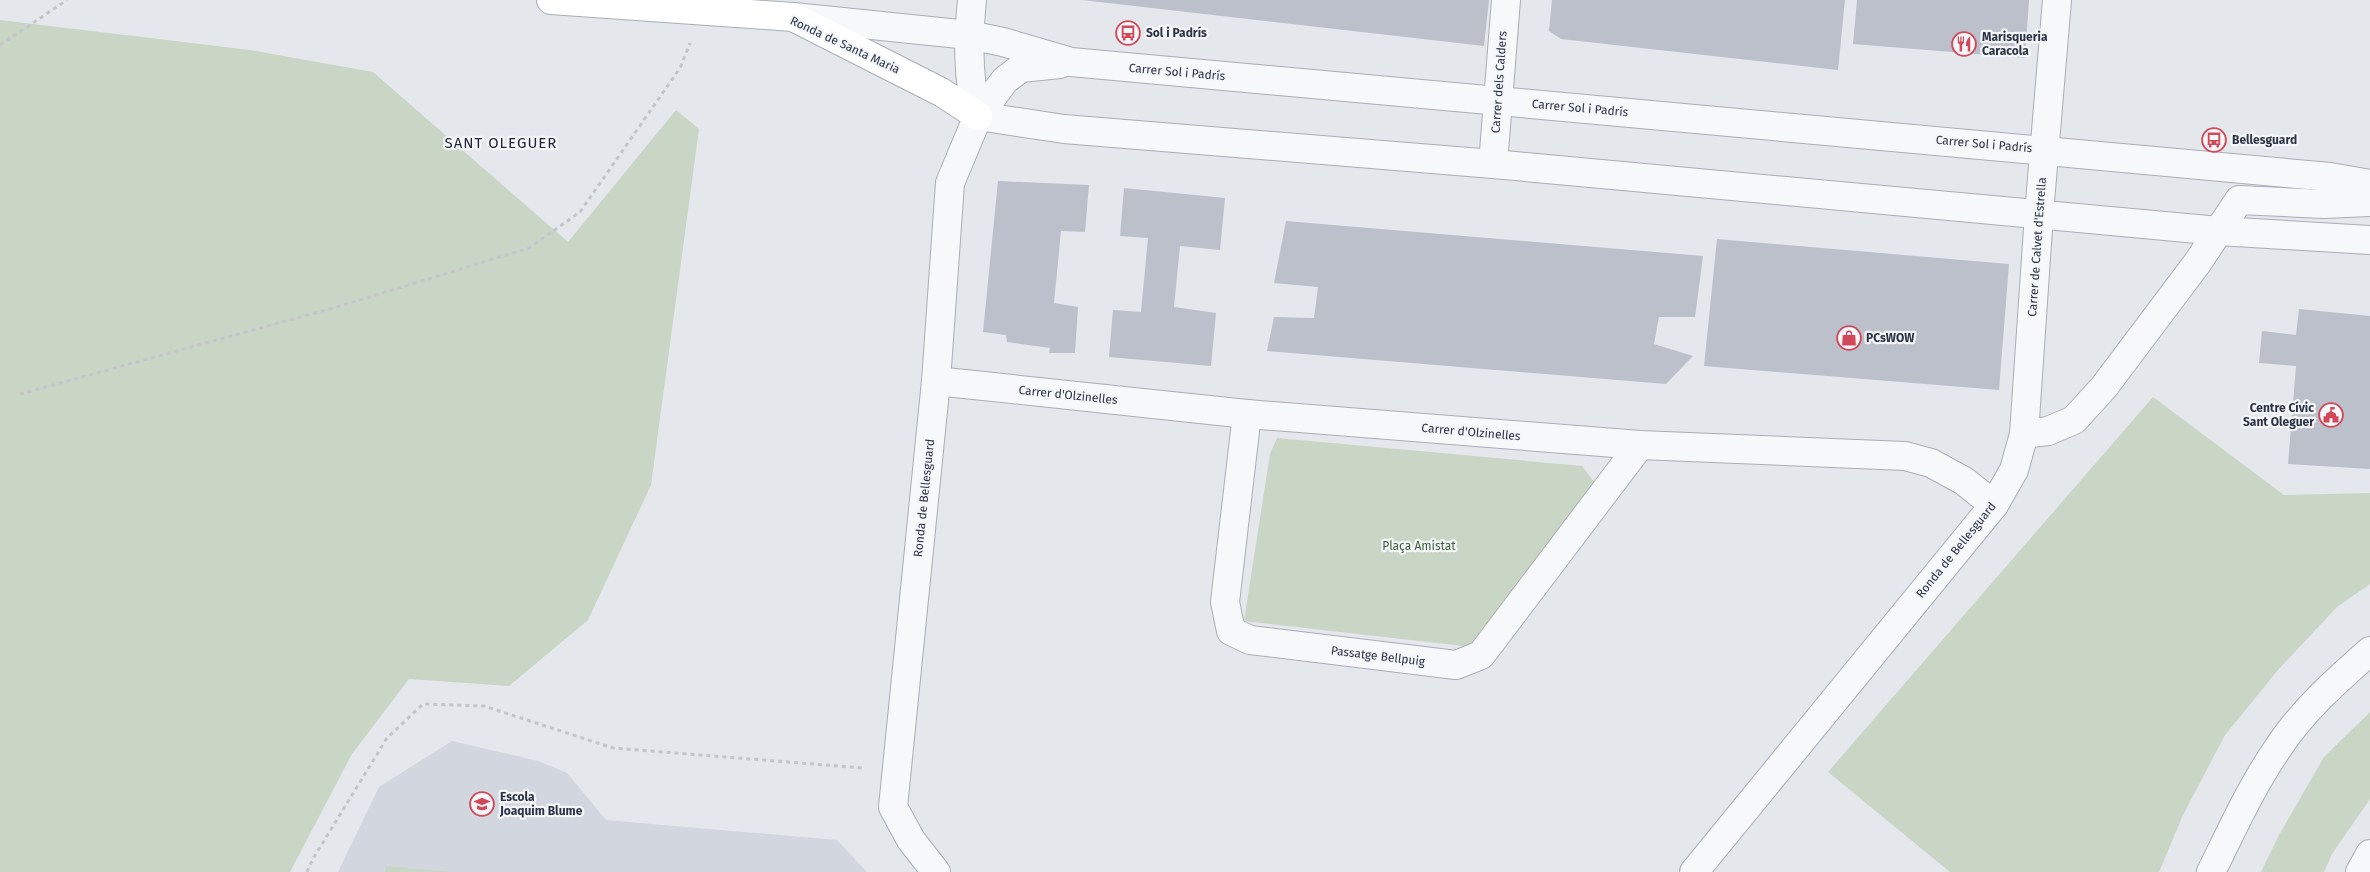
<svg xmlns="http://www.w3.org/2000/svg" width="2370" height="872" font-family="'Fira Sans',sans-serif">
  <rect width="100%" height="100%" fill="#e4e7ec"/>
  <polygon fill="#d2d6de" points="452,741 538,761 567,773 606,820 837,840 867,872 338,872 379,787"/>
  <g fill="#c9d6c5">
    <polygon points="0,20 250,50 373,72 568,242 676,110 699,129 651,485 588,620 509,686 409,679 352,754 290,872 0,872"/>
    <polygon points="2153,397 2284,495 2370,493 2370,584 2337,607 2278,670 2225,735 2183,815 2159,872 1950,872 1828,772"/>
    <polygon points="1277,438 1582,466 1595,483 1472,647 1244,621 1270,454"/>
    <polygon points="2370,712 2370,799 2332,854 2324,872 2261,872 2279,835 2324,757"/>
    <polygon points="386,866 451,872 385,872"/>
  </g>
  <g fill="#bbc0ca">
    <polygon points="1082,0 1489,0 1484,46"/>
    <polygon points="1552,0 1845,0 1838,70 1561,39 1549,31"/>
    <polygon points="1857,0 2029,0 2025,58 1853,44"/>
    <polygon points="998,181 1089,185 1085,232 1061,231 1054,303 1078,307 1075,353 1049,353 1050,348 1007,342 1006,335 983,332"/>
    <polygon points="1124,188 1225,198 1220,250 1180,246 1174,307 1216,313 1211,366 1109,357 1113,310 1141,312 1148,238 1120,236"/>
    <polygon points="1286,221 1703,256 1695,317 1659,317 1654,344 1693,356 1666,384 1267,351 1274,317 1314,318 1318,287 1274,283"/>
    <polygon points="1717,239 2009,264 1999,390 1704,366"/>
    <polygon points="2299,309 2370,316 2370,469 2288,464 2296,366 2259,363 2262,331 2296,335"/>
  </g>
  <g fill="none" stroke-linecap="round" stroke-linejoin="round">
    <g stroke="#a9adb7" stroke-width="30">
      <g id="street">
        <path d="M972 0C968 39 967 79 978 116"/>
        <polyline points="794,17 969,35 1003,42 1071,62 2330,177 2370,184"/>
        <polyline points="978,116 1064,129 1493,164 2219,231 2370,240"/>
        <polyline points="1493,164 1506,0"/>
        <polyline points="936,381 1247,414 1640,445 1905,456 1931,463 1964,481 1994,505"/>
        <polyline points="1247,414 1225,602 1231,631 1250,640 1456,665 1481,655 1640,445"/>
        <polyline points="2024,434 2048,431 2074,420 2104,387 2198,262 2239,200 2324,204 2370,202"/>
        <polyline points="936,872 911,840 893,807 936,381 950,183 978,116 1005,80 1021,68 1060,64"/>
        <polyline points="1694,872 1994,505 2014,470 2024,434 2039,214 2057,0"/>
        <path d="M2211 872C2232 830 2251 787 2278 748 2302 711 2337 680 2370 651"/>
        <polyline points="2360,872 2370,854"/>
      </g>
    </g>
    <g stroke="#a9adb7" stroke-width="30">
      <polyline id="secondary" points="551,0 793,17 941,92 978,116"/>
    </g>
    <g stroke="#c2c5cb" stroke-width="3" stroke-dasharray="4 4" stroke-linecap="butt">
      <polyline points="0,45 67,0"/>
      <polyline points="20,394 337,307 529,248 580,212 680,68 690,43"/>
      <polyline points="307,872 314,857 387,738 423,704 484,706 613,748 863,768"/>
    </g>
    <use href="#street" stroke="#f7f8fa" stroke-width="28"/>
    <use href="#secondary" stroke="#fff" stroke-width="28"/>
  </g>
  <defs>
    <g id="bus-ring" transform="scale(1.25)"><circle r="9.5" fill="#f4f6f9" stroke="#d14958" stroke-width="1.5"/><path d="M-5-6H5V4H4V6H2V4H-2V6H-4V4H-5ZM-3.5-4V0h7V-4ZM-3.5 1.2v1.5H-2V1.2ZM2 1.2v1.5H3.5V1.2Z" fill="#d14958"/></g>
    <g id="restaurant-ring" transform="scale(1.25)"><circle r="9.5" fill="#f4f6f9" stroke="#d14958" stroke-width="1.5"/><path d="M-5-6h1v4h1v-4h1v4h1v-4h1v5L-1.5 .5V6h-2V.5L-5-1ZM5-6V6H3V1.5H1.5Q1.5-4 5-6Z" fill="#d14958"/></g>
    <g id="shop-ring" transform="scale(1.25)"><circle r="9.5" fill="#f4f6f9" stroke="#d14958" stroke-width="1.5"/><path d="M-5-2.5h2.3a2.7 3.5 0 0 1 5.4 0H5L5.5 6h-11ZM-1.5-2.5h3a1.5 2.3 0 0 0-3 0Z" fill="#d14958"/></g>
    <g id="civic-ring" transform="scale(1.25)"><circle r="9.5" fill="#f4f6f9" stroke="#d14958" stroke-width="1.5"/><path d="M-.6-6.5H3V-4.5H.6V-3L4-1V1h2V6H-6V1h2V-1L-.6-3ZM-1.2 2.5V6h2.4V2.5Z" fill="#d14958"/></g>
    <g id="school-ring" transform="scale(1.25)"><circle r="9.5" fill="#f4f6f9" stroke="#d14958" stroke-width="1.5"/><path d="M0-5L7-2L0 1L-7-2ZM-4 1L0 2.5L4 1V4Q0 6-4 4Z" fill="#d14958"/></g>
  </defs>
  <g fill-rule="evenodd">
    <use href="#bus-ring" x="1128" y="33"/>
    <use href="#restaurant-ring" x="1964" y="44"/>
    <use href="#bus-ring" x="2214" y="140"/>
    <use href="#shop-ring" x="1849" y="338"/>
    <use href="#civic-ring" x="2331" y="415"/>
    <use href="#school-ring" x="482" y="804"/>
  </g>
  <g text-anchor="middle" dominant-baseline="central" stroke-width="4.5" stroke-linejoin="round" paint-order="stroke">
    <g font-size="12" font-weight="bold" fill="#2b3345" stroke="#f4f6f9" text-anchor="start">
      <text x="1146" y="33">Sol i Padrís</text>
      <text x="1982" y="37">Marisqueria<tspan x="1982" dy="14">Caracola</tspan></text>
      <text x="2232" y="140">Bellesguard</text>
      <text x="1866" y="338">PCsWOW</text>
      <text x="2314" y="408" text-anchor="end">Centre Cívic<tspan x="2314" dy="14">Sant Oleguer</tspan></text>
      <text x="500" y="797">Escola<tspan x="500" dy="14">Joaquim Blume</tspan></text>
    </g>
    <g font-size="12" fill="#2b3345" stroke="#f4f6f9">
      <text transform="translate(845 45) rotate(25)">Ronda de Santa Maria</text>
      <text transform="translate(1177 72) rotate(5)">Carrer Sol i Padrís</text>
      <text transform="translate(1499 82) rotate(-86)">Carrer dels Calders</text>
      <text transform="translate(1580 108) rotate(5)">Carrer Sol i Padrís</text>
      <text transform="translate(1984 144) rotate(5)">Carrer Sol i Padrís</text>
      <text transform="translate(2037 247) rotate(-86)">Carrer de Calvet d'Estrella</text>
      <text transform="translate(1068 395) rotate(6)">Carrer d'Olzinelles</text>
      <text transform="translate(1471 432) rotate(5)">Carrer d'Olzinelles</text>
      <text transform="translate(924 498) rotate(-84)">Ronda de Bellesguard</text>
      <text transform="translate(1956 550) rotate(-51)">Ronda de Bellesguard</text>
      <text transform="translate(1378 656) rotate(7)">Passatge Bellpuig</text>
    </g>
    <g font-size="12" fill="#3e6138" stroke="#f4f6f9">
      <text x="1419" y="546">Plaça Amistat</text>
    </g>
    <g font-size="15" letter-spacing="1" fill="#1d2436" stroke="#f4f6f9">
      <text x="501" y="143">SANT OLEGUER</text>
    </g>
  </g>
</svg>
